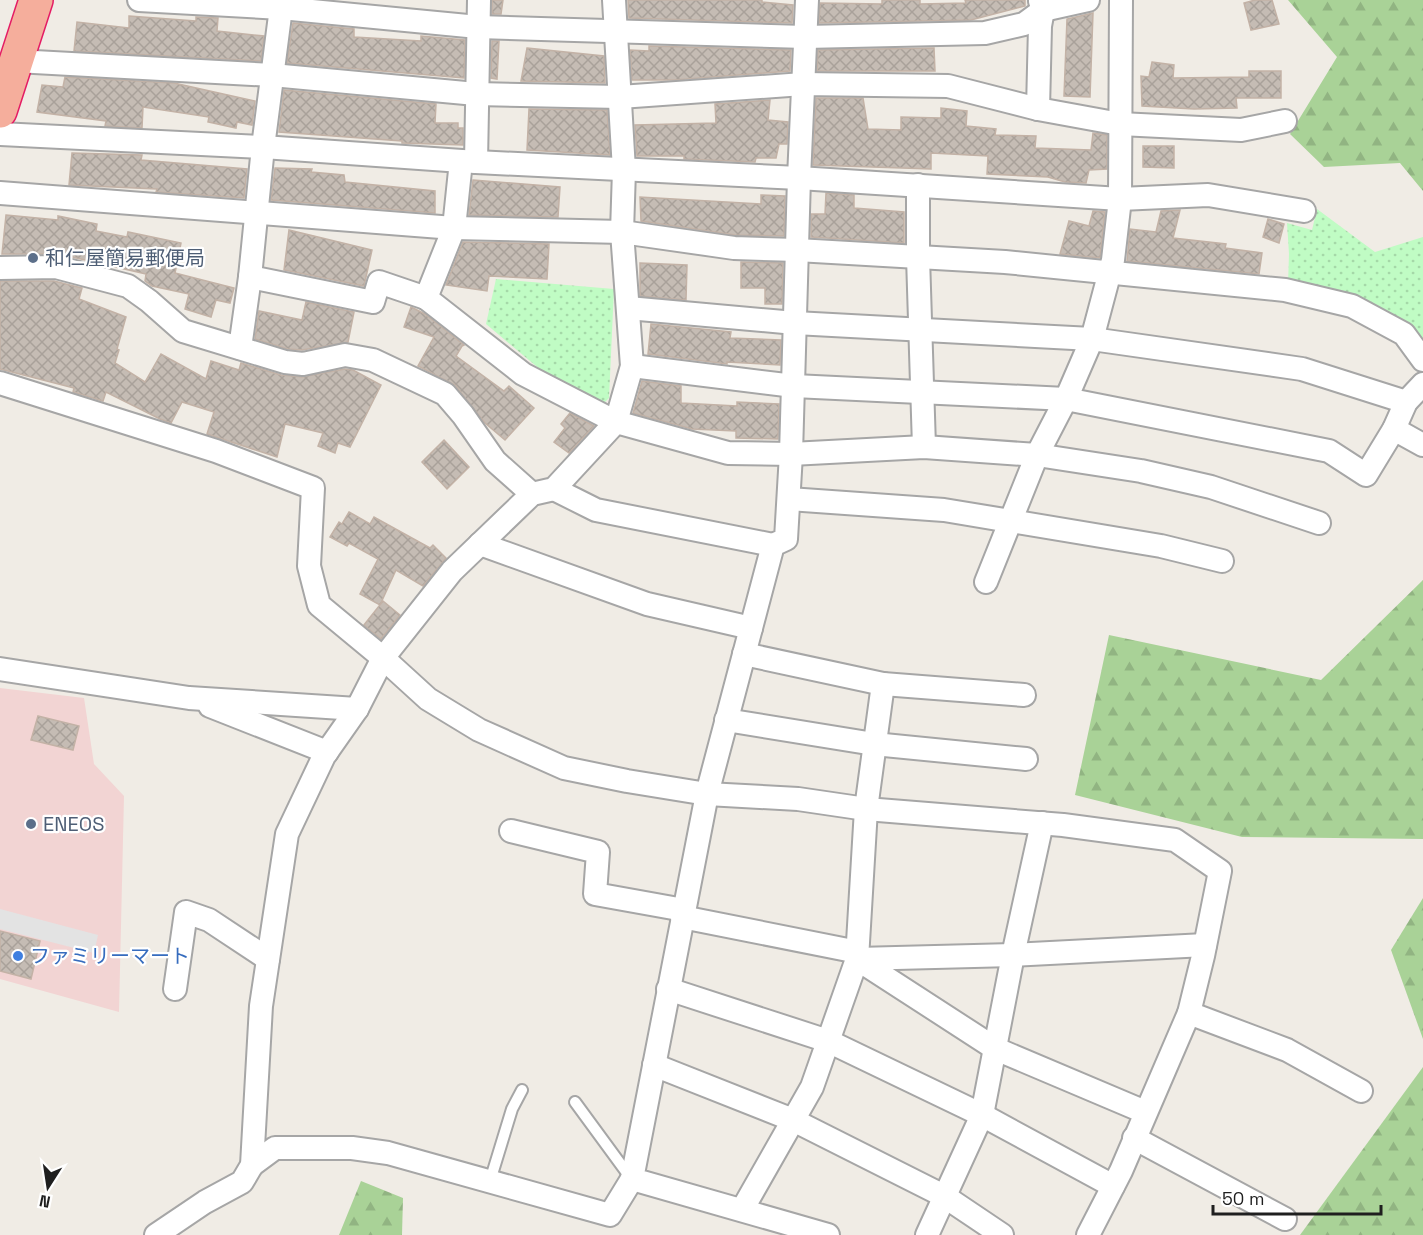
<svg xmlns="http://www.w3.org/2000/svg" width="1423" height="1235" font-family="'Space Grotesk','Noto Sans JP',sans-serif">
  <defs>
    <pattern id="forest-firs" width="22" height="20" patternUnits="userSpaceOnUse" patternTransform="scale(1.5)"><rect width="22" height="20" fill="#a9d297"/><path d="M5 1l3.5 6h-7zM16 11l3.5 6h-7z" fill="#91b482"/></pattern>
    <pattern id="park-dots" width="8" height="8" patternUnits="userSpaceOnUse" patternTransform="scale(1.5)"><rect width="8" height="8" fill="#c0fcc4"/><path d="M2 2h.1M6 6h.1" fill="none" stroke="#a5d8a8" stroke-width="1.8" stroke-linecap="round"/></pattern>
    <pattern id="building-cross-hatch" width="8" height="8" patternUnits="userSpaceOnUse" patternTransform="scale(1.5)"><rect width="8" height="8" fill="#c5bcb4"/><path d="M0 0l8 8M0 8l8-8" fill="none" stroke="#a9a19a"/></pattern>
  </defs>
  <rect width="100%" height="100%" fill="#f0ece5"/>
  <polygon fill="#f2d4d3" points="0,688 84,698 94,764 124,796 119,1012 0,979"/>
  <g fill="url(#forest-firs)">
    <polygon points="1288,0 1423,0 1423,191 1400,163 1324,167 1290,134 1337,57"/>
    <polygon points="1423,580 1423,839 1242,837 1075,795 1109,635 1321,680"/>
    <polygon points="1423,898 1423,1039 1391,950"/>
    <polygon points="1423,1067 1423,1235 1300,1235"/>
    <polygon points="361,1181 403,1198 402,1235 339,1235"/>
  </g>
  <g fill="url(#park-dots)">
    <polygon points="1317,209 1375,252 1423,237 1423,345 1288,285 1289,254 1287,223 1312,230"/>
    <polygon points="496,279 614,289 609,398 601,406 542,371 486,324"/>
  </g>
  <polygon fill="#e3e3e3" points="0,909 98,935 94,953 0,929"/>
  <g fill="url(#building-cross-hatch)" stroke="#c3b2a6" stroke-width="1.5">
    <polygon points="492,0 503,0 501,14 492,14"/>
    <polygon points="628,0 762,0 762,2 793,5 792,23 629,18"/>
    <polygon points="882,0 920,0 920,4 966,3 965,0 1025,0 1025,6 971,20 819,23 820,3 882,4"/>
    <polygon points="1255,0 1272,0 1279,24 1251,30 1244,3"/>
    <polygon points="1093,13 1090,97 1064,96 1067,19"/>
    <polygon points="129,16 196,21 196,17 218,18 217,31 264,36 261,61 74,51 77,22 129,28"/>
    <polygon points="293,23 354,29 354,37 421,41 421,36 465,40 464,78 287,63"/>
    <polygon points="492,41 499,41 497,79 491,78"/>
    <polygon points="649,46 791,50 790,71 674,80 632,80 630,50 649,51"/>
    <polygon points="527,48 604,56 605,83 521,81"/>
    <polygon points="934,48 935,71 817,71 818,50"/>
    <polygon points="1152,62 1174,65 1173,78 1249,77 1249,71 1281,71 1281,98 1236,98 1237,108 1194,109 1142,106 1141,76 1149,77"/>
    <polygon points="65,77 174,83 255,101 252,125 237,122 236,128 208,122 209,117 143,107 142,128 105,126 106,121 37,112 42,85 63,87"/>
    <polygon points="284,90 436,104 435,123 458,123 458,128 463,128 463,145 402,143 402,141 279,132"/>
    <polygon points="816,98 863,98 868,129 901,130 901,117 941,118 941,108 967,111 966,126 996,129 995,135 1036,136 1035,148 1091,150 1093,133 1107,135 1107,169 1089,170 1086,183 1065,182 1048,177 987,174 988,156 931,153 931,169 813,165"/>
    <polygon points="770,100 768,120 788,122 787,144 779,144 776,158 756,158 755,162 684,159 684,156 637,156 635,125 716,123 715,104"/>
    <polygon points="529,109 607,110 610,155 527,150"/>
    <polygon points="1143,146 1174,146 1174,168 1143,167"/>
    <polygon points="72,153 142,155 141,160 247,169 244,198 156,192 157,189 69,185"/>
    <polygon points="275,168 312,169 311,172 344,175 345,182 435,191 435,213 271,200"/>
    <polygon points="473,180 560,187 558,217 469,215"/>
    <polygon points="826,193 854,195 854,208 904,212 904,243 811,237 811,214 825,214"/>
    <polygon points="761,195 785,196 784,236 735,235 641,221 640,197 761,204"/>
    <polygon points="1180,210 1173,238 1226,244 1225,248 1262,253 1259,274 1127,261 1130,229 1156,232 1161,211"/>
    <polygon points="1093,211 1105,212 1100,258 1060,254 1069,221 1089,226"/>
    <polygon points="6,215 58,220 58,216 97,224 96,231 127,237 128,232 181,243 175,273 234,288 230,303 216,300 211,317 185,309 189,294 152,286 145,281 146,274 59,254 2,254"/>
    <polygon points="1268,219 1284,224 1279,243 1263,237"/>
    <polygon points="289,230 372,250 364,286 284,270"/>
    <polygon points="463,242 549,244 547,279 489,276 487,291 446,285"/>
    <polygon points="741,262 783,263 782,304 765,304 765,288 741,288"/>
    <polygon points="640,263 687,265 686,300 640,296"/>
    <polygon points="0,281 54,281 82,288 79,299 126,317 117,349 119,350 115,363 145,382 161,354 206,379 211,361 239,370 241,363 281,375 302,377 345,369 353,370 381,385 350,447 338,443 335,453 318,446 323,433 285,424 277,457 207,434 214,412 182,402 171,423 160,419 106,392 103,401 73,392 74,388 0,369"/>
    <polygon points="306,302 354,312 348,342 302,350 288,349 255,339 259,311 302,320"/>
    <polygon points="411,307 425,314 464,345 462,346 456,356 504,391 509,386 534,408 505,440 485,423 455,385 418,366 434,337 404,327"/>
    <polygon points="651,324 731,332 730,338 781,340 780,365 727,362 727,364 648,354"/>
    <polygon points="642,381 681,386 681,403 737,406 737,402 779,404 778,439 736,438 736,431 692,429 633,413"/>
    <polygon points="570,413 594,426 569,453 554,442 565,428 561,424"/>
    <polygon points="444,440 469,467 447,489 422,462"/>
    <polygon points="349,512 370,524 374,517 430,548 433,545 446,558 423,586 396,570 380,605 360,594 378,559 349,543 347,546 330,537 339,522 342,524"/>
    <polygon points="383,601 400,615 381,639 364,625"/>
    <polygon points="38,716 79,726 73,750 31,740"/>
    <polygon points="0,931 40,941 31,979 0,971"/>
  </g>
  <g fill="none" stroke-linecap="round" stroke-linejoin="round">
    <g stroke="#a6a6a6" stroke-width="14">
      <g id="service">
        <polyline points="575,1102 630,1177"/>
        <polyline points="490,1181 512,1109 522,1090"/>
      </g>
    </g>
    <g stroke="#a6a6a6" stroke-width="26">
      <g id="minor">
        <polyline points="139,0 281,8 478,27 805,37 985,33 1024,24 1043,10 1088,0"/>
        <polyline points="807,0 799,178 791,454 786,539 773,545 707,794 632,1179 828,1235"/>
        <polyline points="16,61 272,75 476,94 620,97 803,84 948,86 1038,109 1120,124 1241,130 1285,121"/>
        <polyline points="1038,109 1040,26 1043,10 1040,1"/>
        <polyline points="0,134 263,147 476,162 799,178 1120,199 1208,195 1304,211"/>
        <polyline points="461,161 454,228 426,298 523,374 616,422 728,453 791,454 924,447 1037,455 1141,471 1211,487 1319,523"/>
        <polyline points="476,162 479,0"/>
        <polyline points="918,185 918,257 924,447"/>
        <polyline points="0,193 454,228 622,232 734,248 797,250 1005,262 1285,290 1352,306 1404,334 1423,360"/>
        <polyline points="0,268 56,267 128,286 149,301 183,331 285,362 303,364 345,355 373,360 445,394 463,415 495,461 532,494"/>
        <polyline points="250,277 373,302 379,282 426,298"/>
        <polyline points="628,308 795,323 1092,339 1302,369 1406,402"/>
        <polyline points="240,348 250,277 263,147 282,0"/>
        <polyline points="632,366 794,386 1066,399 1329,451 1366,475 1394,429 1406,402 1423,384"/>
        <polyline points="0,383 216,451 313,488 309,566 319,605 383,658 428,699 479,730 564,768 627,781 707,794 798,799 866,809 1063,825 1175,840 1220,871 1203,956 1189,1013 1121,1171 1088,1235"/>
        <polyline points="1394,429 1423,445"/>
        <polyline points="554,489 596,510 773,545"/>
        <polyline points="789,499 944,510 1161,546 1222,561"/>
        <polyline points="480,544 647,604 751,628"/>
        <polyline points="986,582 1037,455 1066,399 1092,339 1113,260 1120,199 1121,0"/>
        <polyline points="744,654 883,684 1024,695"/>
        <polyline points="0,669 189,698 357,709"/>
        <polyline points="210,706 327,752"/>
        <polyline points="726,720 874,744 1026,759"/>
        <polyline points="511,831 598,852 595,894 684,910"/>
        <polyline points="682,917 858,952"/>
        <polyline points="857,959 1013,955 1205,945"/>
        <polyline points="857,959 996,1049 1145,1112"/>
        <polyline points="175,989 186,912 209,920 268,959"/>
        <polyline points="668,989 828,1041 982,1115 1113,1186"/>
        <polyline points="1189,1013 1287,1050 1361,1091"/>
        <polyline points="654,1065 793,1120 944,1196 1002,1235"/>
        <polyline points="1134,1138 1285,1219"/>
        <polyline points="252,1165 275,1148 352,1148 388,1153 610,1215 632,1179"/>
        <polyline points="742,1210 812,1087 857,959 866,809 883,684"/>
        <polyline points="156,1235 205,1202 242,1182 252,1165 261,1006 287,834 324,756 357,709 383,658 452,571 532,494 554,489 616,422 632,366 622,232 624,170 614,0"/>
        <polyline points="927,1235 982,1115 1013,955 1042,823"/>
      </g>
    </g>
    <g stroke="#e41c64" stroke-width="36">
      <polyline id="trunk" points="0,111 36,0"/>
    </g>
    <use href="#service" stroke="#fff" stroke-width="10"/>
    <use href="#minor" stroke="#fff" stroke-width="22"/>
    <use href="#trunk" stroke="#f5ae9c" stroke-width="33"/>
  </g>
  <g fill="#5c6f8a" stroke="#fff" stroke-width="2">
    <circle cx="33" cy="258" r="6"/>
    <circle cx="31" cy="824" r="6"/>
  </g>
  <circle fill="#3f7fe0" stroke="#fff" stroke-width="2" cx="18" cy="956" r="6"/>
  <g text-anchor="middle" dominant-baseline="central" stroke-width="4.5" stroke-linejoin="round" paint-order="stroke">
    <g font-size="20" fill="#4e5e75" stroke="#fff" text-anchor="start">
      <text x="45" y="258">和仁屋簡易郵便局</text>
      <text x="43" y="824">ENEOS</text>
    </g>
    <g font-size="20" fill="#366cbe" stroke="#fff" text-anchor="start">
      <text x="30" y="956">ファミリーマート</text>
    </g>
  </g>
  <g transform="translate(48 1187) rotate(192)" stroke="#ffffff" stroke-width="4.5" paint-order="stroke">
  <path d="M0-4.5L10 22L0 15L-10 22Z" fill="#1f1f1f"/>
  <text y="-9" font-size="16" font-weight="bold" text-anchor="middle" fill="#1f1f1f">N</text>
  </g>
  <path d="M1213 1205v9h168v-9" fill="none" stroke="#1f1f1f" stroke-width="3"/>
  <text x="1222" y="1205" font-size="18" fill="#1f1f1f" stroke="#ffffff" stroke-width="4.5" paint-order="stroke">50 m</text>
</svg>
